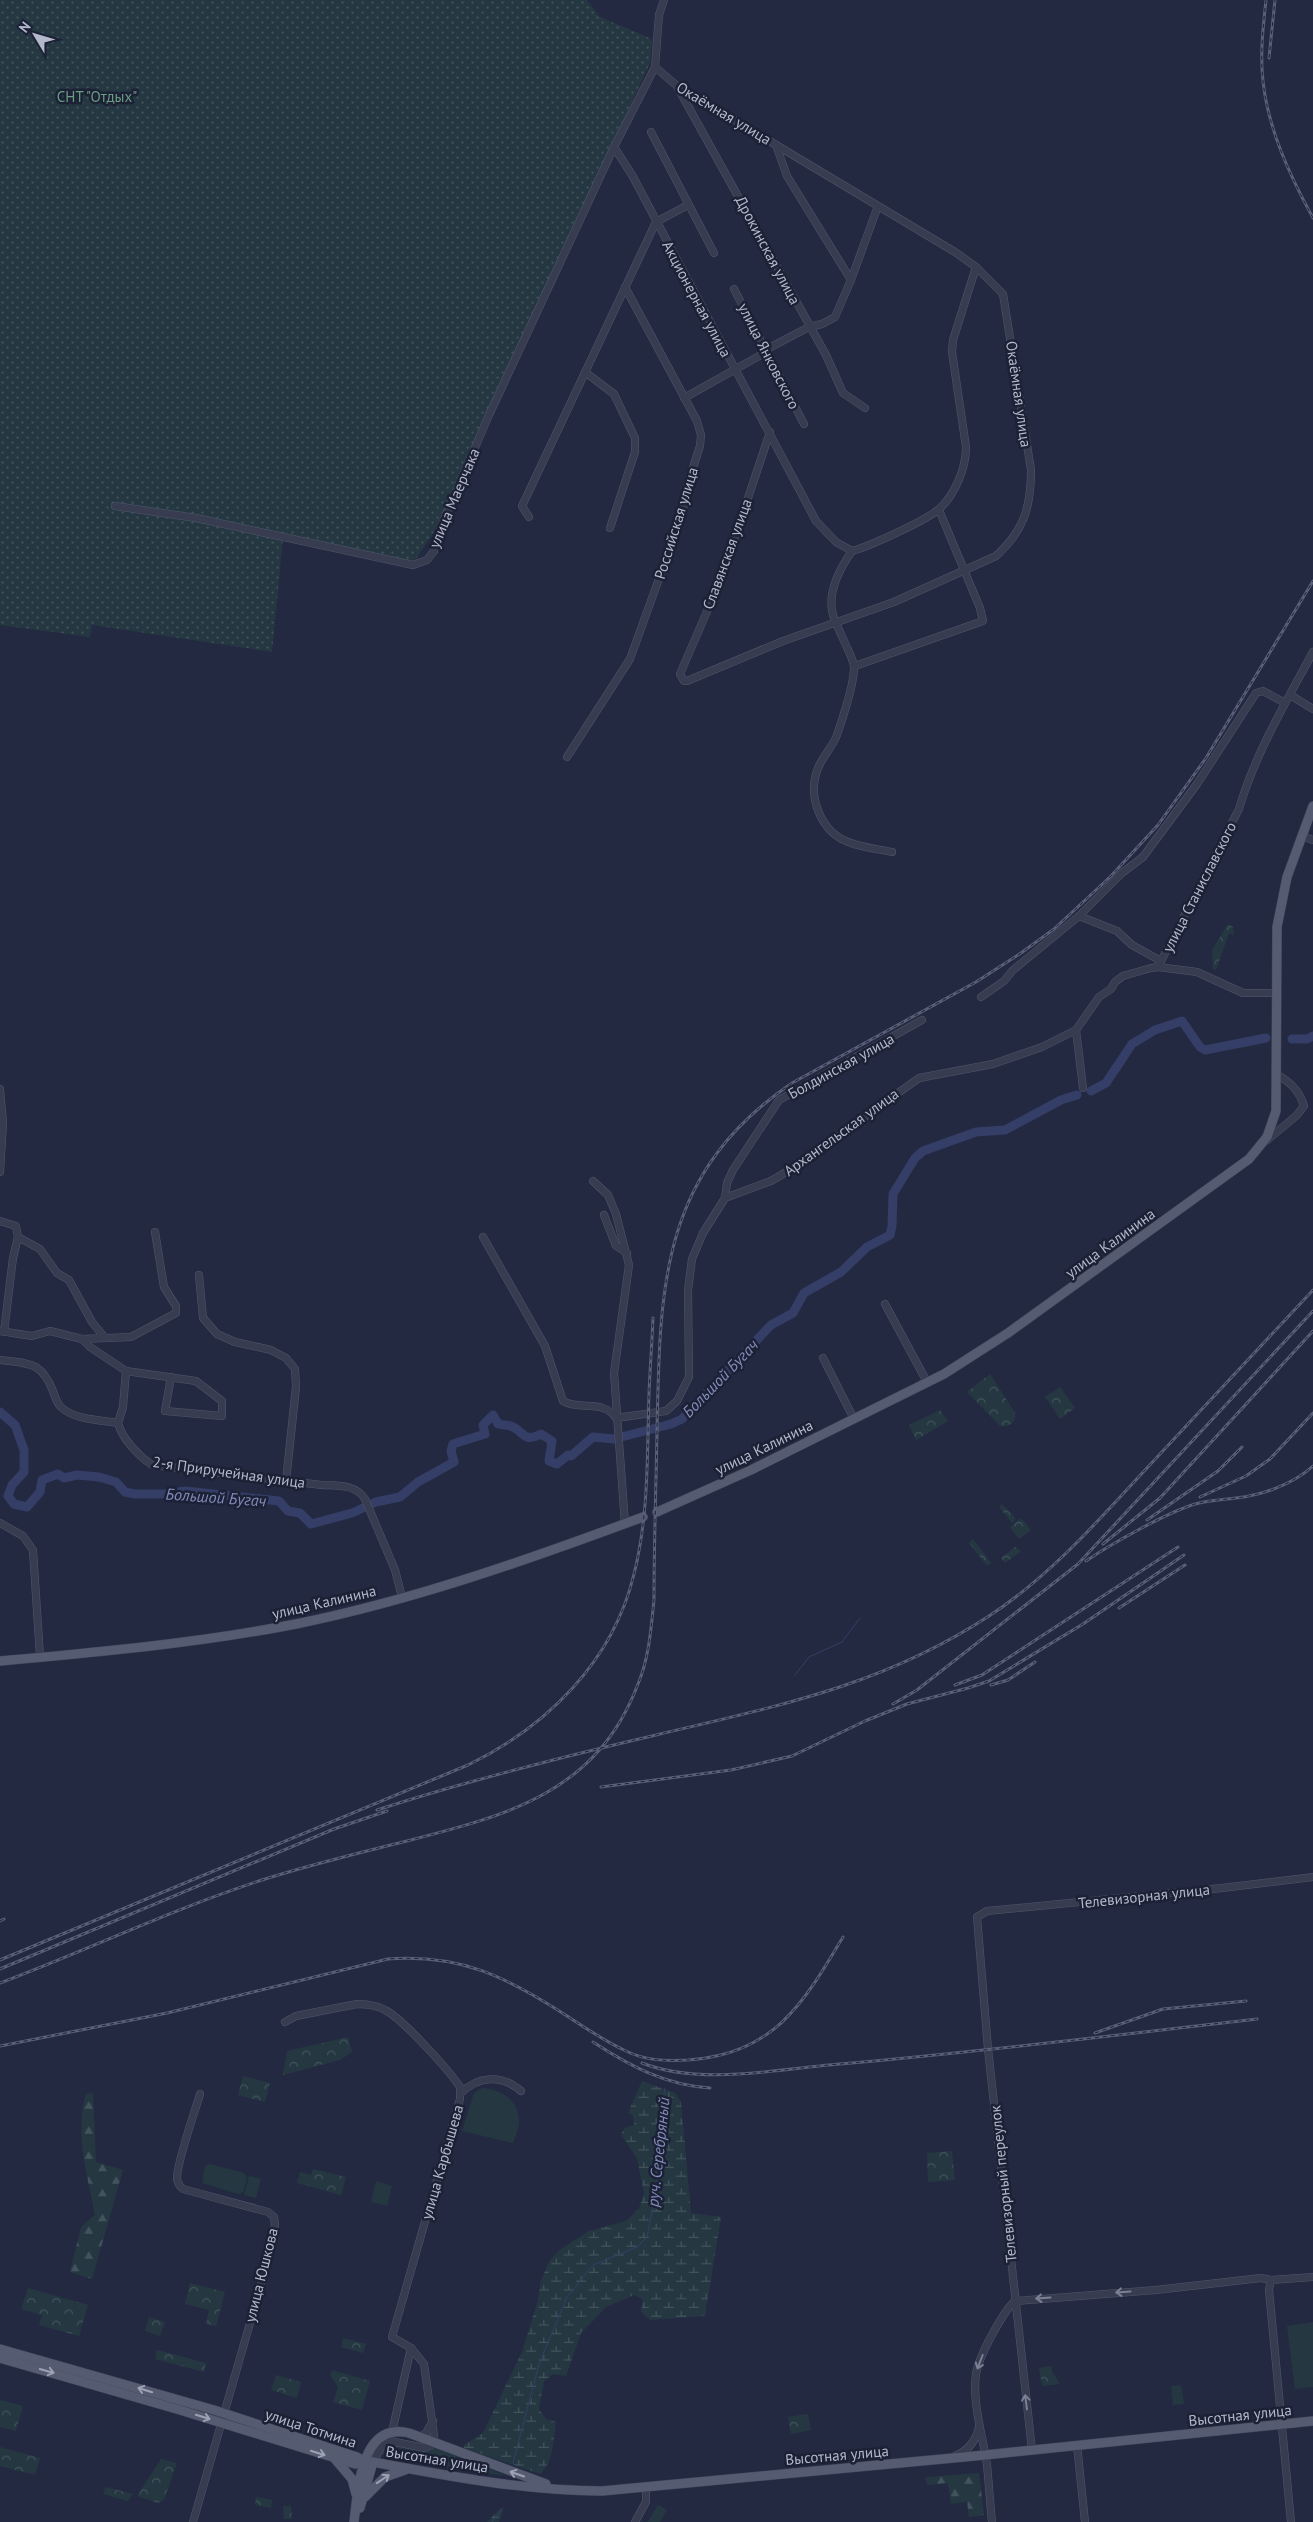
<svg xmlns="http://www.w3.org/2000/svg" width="1313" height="2522" font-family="'PT Sans',sans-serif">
  <defs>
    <pattern id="forest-firs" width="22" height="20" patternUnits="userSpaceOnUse" patternTransform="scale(1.25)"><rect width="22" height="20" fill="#253842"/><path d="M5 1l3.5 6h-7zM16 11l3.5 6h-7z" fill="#42535c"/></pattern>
    <pattern id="wetland-marsh" width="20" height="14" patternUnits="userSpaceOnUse" patternTransform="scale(1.25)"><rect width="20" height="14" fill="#253842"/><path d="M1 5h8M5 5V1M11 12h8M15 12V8" fill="none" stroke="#42535c"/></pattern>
    <pattern id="park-crowns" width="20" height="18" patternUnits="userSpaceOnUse" patternTransform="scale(1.25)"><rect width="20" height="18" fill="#253842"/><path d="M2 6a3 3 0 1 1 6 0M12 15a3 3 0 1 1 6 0" fill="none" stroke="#42535c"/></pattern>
    <pattern id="garden-dots" width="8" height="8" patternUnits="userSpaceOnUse" patternTransform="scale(1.25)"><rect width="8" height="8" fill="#253842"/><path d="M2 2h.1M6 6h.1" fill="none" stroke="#42535c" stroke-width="1.8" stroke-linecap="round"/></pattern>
  </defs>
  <rect width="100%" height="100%" fill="#232941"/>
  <g fill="#253842">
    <path d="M482 2088C502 2089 520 2101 519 2124 518 2130 515 2137 513 2143L462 2131 474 2093Z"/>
    <polygon points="210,2164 244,2173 247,2179 243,2192 238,2194 202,2183 205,2166"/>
    <polygon points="249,2176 261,2179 256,2198 244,2195"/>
    <polygon points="376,2181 392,2186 387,2206 371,2202"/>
    <polygon points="1313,2322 1313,2387 1295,2389 1287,2326"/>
    <polygon points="1181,2385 1184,2404 1173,2405 1171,2386"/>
    <polygon points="393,2443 428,2451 433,2447 507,2476 425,2465 379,2454"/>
  </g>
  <g fill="url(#forest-firs)">
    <path d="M93 2093 96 2162 123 2170 92 2279 70 2272 81 2227 95 2215C88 2176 74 2133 86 2094Z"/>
    <polygon points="979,2473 984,2515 969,2517 967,2502 951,2504 948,2483 927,2485 925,2477"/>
  </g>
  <g fill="url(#wetland-marsh)">
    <path d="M642 2081 675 2093 681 2102 691 2213 721 2217 705 2316 650 2320 641 2312 643 2299 634 2295 606 2307 581 2333 566 2376 553 2374 544 2381 539 2409 546 2419 556 2422C554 2438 553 2464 540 2474L464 2448V2445L483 2433 522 2352 538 2300 541 2280 550 2260 561 2249 589 2231 626 2221 639 2208 644 2194 637 2158 621 2135 624 2128 634 2125 633 2115 628 2113Z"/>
    <polygon points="501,2508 503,2511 499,2522 487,2522"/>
  </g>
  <g fill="url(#park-crowns)">
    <polygon points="1228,924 1233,927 1234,935 1229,933 1216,970 1213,969 1212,950"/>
    <path d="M990 1374 1015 1413C1017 1423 1009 1427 1000 1426L967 1392Z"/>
    <polygon points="1060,1387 1075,1408 1060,1419 1045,1397"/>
    <polygon points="940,1410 948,1421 916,1440 909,1425"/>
    <polygon points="1002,1504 1016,1519 1012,1523 999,1507"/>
    <polygon points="1021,1518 1031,1530 1019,1539 1010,1527"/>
    <polygon points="973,1539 991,1563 987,1566 969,1543"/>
    <polygon points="1015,1547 1021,1551 1005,1563 1001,1558"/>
    <polygon points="348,2037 352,2052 340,2060 283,2075 287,2051"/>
    <polygon points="243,2076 270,2083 265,2102 238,2095"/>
    <polygon points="952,2151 955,2180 928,2182 927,2153"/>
    <polygon points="313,2169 346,2177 341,2195 297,2183 300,2172 311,2175"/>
    <polygon points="190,2283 225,2292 216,2326 206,2324 209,2310 185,2304"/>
    <polygon points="28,2288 88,2305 79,2336 39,2325 42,2315 21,2309"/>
    <polygon points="149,2317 165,2322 160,2336 145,2331"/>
    <polygon points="343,2338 366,2344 363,2353 341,2347"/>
    <polygon points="157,2350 206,2363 204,2372 155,2359"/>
    <polygon points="1051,2366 1052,2372 1060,2384 1042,2386 1039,2368"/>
    <polygon points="332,2370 370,2381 362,2410 333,2402 338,2387 330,2375"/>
    <polygon points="276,2375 301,2382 297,2398 271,2390"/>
    <polygon points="0,2400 23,2406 16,2431 0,2427"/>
    <polygon points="808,2414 811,2430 791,2434 788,2417"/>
    <polygon points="0,2447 40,2458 35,2475 0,2466"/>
    <polygon points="161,2459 177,2463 164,2500 158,2503 137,2496"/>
    <polygon points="106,2487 133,2494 128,2501 103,2494"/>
    <polygon points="256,2497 272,2500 271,2508 255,2505"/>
    <polygon points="658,2505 667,2510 660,2522 648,2522"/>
    <polygon points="283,2506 291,2506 292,2519 284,2519"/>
  </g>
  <polygon fill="url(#garden-dots)" points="0,0 587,0 600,17 652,39 650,63 435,530 414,562 283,537 272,652 92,625 90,637 0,625"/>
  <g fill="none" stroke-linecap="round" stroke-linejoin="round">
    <g stroke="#343e67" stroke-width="1">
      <polyline points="795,1675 809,1657 842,1642 860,1618"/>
      <polyline points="513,2463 539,2364 567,2297 593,2265 637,2247 647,2237 657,2186 656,2146 665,2088"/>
      <polyline points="492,2522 503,2508"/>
    </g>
    <g stroke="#343e67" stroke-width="9">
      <polyline points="1292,1039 1307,1039 1313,1036"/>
      <polyline points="1091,1091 1106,1083 1132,1044 1155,1030 1182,1021 1200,1047 1205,1050 1266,1038"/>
      <path d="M0 1412 15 1425 24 1450V1472L12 1485 8 1496 14 1504 27 1507 40 1492 42 1480 58 1474 64 1478 77 1475 99 1477 116 1482 125 1492 135 1494H167L185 1491 279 1501 288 1511 300 1513 311 1524 352 1513 376 1502 400 1497 418 1482 454 1462 451 1451 453 1444 485 1434 483 1425 493 1415 498 1424C502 1425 507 1425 511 1426 525 1432 523 1443 541 1434L552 1441 549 1461 557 1464 568 1455 571 1456 593 1437 614 1439 671 1424 682 1419 771 1325 793 1313 804 1293 841 1272 867 1247 890 1235 892 1226 893 1194 915 1158 923 1151 976 1132 1005 1130 1061 1100 1077 1095"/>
    </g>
    <g stroke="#52576b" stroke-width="8">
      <g id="minor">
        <polyline points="664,0 659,15 655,67 614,147 632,175 816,521 836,542 852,551"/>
        <path d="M655 67 676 85 955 252 976 267 1003 294 1031 470C1031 507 1024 531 996 556L894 602 783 641 687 681H684L680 674 721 579 770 432"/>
        <polyline points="678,88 826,355 843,393 865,408"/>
        <polyline points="651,132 714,253"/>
        <polyline points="776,145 787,176 851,280"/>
        <polyline points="734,289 804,424"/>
        <polyline points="585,372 614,394 635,438 635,452 610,528"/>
        <polyline points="684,398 768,351 769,348 809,327 822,324 835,317 851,280 878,206"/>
        <polyline points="115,506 196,518 413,565 427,560 434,551 442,524 489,415 614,147"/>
        <polyline points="529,517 522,506 656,222 688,205"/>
        <path d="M852 551C840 568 827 593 833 615 836 624 841 634 845 643 848 650 854 660 854 668 854 686 843 717 837 735 833 746 823 756 818 768 807 796 820 833 851 843 864 848 879 849 892 852"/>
        <path d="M852 551C868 547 927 520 939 509 955 495 966 468 966 447L952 352 953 340 976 267"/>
        <polyline points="855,666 983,621 980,608 939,510"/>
        <polyline points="1290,695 1313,709"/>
        <polyline points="567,757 630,659 682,515 688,483 700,446 701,435 697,421 625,287"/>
        <polyline points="1302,836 1313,840"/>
        <polyline points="1079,916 1117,931 1132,945 1161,961"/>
        <path d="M1158 967 1239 809C1255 754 1286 702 1313 652"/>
        <polyline points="981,997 1004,981 1013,970 1079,916 1122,873 1143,857 1197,784 1256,693 1263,691 1285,703"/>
        <polyline points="1083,1088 1076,1030 1099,997 1111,989 1115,982 1123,976 1151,968 1158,967 1197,972 1243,993 1275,993"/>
        <polyline points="0,1089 3,1123 0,1172"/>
        <path d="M1266 1141 1296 1116 1304 1106C1299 1090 1290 1082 1276 1074"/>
        <polyline points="593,1181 608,1195 616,1214 629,1265 614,1373 625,1524"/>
        <polyline points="725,1198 727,1183 733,1170 779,1100 922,1020"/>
        <polyline points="604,1215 616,1246 627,1253"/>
        <polyline points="0,1221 16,1226 18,1237 40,1249 57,1273 69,1280 92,1322 105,1338"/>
        <path d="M483 1237 545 1346 563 1401C580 1411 604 1399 616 1418L666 1411 677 1401 689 1377 688 1290 692 1259 703 1233 725 1198 771 1181 798 1165 919 1078 993 1064 1042 1047 1076 1030"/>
        <polyline points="199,1275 203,1318 217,1334 235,1342 271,1350 286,1358 295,1369 296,1387 286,1481"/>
        <polyline points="885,1304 927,1382"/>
        <polyline points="0,1331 32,1336 50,1331 82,1339 90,1347 126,1371 123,1407 118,1423"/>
        <polyline points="4,1332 13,1258 18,1237"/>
        <polyline points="82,1339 131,1337 176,1313 176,1306 164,1287 155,1232"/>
        <polyline points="823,1358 854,1419"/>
        <path d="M0 1360C29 1364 41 1361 53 1391 55 1397 57 1404 62 1408 76 1420 100 1420 118 1423 122 1439 139 1456 152 1465L322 1485C339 1486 355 1484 365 1499L395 1570 402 1597"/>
        <polyline points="126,1371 196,1381 222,1401 222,1416 165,1411 171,1377"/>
        <polyline points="0,1523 23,1536 33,1550 40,1657"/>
        <path d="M285 2022 296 2016 357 2004C367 2004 379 2006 387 2011 404 2021 449 2070 460 2087V2099L392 2337 411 2348 424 2364 435 2443 425 2448 390 2441 381 2447 373 2462"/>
        <path d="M461 2093C478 2076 502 2074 521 2091"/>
        <polyline points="1271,2280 1269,2290 1291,2522"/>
        <polyline points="392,2432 411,2348"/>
        <polyline points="420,2437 426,2433 433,2421"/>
        <polyline points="1077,2445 1085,2522"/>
        <polyline points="1032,2450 988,2049 977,1917 987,1911 1222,1888 1313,1877"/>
        <path d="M955 2456C968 2451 976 2440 979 2427"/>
        <path d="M193 2522 260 2288 275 2225 274 2217 268 2212 183 2189C180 2187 178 2183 177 2179 176 2165 195 2111 200 2094"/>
        <polyline points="635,2522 646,2502 646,2487"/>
        <path d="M992 2522C990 2503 989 2484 987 2465 983 2436 972 2404 976 2374 979 2356 1002 2313 1015 2301L1156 2290 1261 2278 1271 2280 1313 2277"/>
      </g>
    </g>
    <g stroke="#41455a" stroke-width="10">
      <g id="major">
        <polyline points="657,1512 751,1470 944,1374 1008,1333 1249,1159 1267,1137 1276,1111 1277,927 1287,877 1313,806"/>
        <path d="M0 1661C99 1652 199 1643 296 1624 414 1600 530 1559 643 1517"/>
        <polyline points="0,2349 214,2410 357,2457 364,2461"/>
        <path d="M0 2358 180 2410 355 2464 364 2461 373 2462C448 2476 526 2491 602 2491L985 2455 1313 2421"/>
        <polyline points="335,2459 352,2479 356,2494"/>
        <polyline points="365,2497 385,2477 405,2470"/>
        <polyline points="360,2508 373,2462"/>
        <path d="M354 2522C358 2491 360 2421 409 2433L546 2484"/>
      </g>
    </g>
    <use href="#minor" stroke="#373c51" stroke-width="7"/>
    <use href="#major" stroke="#555b71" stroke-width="9"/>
    <g stroke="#595f78" stroke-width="3">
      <g id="rail">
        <path d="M1266 0C1263 27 1260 54 1263 81 1268 129 1290 176 1313 218"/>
        <polyline points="1269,58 1275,0"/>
        <polyline points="1200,1497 1246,1476 1270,1459 1313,1413"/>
        <polyline points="1147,1520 1218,1471 1242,1447"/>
        <polyline points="1103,1544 1160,1498 1313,1331"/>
        <path d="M1086 1561C1111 1544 1166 1513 1195 1504 1209 1500 1221 1500 1236 1498 1263 1495 1293 1484 1313 1466"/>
        <polyline points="1119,1608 1185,1565"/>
        <polyline points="955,1685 982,1675 1178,1547"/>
        <polyline points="991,1685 1008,1680 1035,1662"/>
        <polyline points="893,1704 917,1690 1078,1564 1313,1311"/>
        <polyline points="601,1787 731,1770 792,1756 865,1721 907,1704 968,1688 989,1681 1083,1624 1184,1555"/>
        <path d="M377 1810C469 1780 562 1757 656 1735 777 1706 882 1686 989 1616 1049 1577 1098 1521 1146 1469 1202 1409 1257 1350 1313 1290"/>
        <polyline points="0,1921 4,1919"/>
        <path d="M0 1960 468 1765C546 1727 613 1662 634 1574 649 1515 647 1454 649 1394 650 1368 652 1343 653 1318"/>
        <polyline points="0,1969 334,1829 387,1811"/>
        <path d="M0 1983C88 1950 172 1909 262 1880 309 1865 358 1853 407 1841 509 1815 597 1792 638 1684 649 1658 651 1629 654 1600 654 1544 656 1487 657 1431 660 1286 660 1173 792 1083L976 982 1021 953 1054 929 1110 877 1158 825 1206 758 1313 581"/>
        <polyline points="1095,2033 1163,2009 1246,2001"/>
        <path d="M593 2042C630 2066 665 2085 710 2088"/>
        <path d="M0 2046 167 2013 388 1959C460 1954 505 1976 564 2014 584 2027 604 2041 626 2051 646 2061 666 2061 688 2060 774 2054 803 2004 843 1937"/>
        <path d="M642 2063C701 2086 778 2069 840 2064 979 2052 1118 2035 1257 2019"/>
      </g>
    </g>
    <use href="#rail" stroke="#1c2136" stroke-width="1" stroke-dasharray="4" stroke-linecap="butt"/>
  </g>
  <defs><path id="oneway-shaft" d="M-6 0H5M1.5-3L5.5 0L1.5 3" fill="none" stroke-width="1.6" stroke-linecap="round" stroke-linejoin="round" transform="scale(1.25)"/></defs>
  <g stroke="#7c8094">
    <use href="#oneway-shaft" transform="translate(1123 2292) rotate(176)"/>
    <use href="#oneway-shaft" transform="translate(1043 2298) rotate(176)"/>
    <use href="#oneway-shaft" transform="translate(980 2362) rotate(111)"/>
    <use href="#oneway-shaft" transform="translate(1026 2402) rotate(-97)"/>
  </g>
  <g stroke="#9ca1b4">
    <use href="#oneway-shaft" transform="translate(47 2371) rotate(16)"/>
    <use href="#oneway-shaft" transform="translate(145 2390) rotate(-163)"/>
    <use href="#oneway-shaft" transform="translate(203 2417) rotate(17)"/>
    <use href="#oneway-shaft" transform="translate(318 2453) rotate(18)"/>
    <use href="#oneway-shaft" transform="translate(517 2474) rotate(-161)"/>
    <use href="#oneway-shaft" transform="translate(383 2479) rotate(-34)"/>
  </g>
  <g text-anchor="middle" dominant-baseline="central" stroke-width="5" stroke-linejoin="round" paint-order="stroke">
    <g font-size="15" fill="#699e81" stroke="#1c2136">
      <text x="97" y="96">СНТ "Отдых"</text>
    </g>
    <g font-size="15" fill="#b4b8cb" stroke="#1c2136">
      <text transform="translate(724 113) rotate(31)">Окаёмная улица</text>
      <text transform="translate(768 250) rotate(62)">Дрокинская улица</text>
      <text transform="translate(697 299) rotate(62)">Акционерная улица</text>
      <text transform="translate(769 356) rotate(63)">улица Янковского</text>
      <text transform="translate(1019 394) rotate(82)">Окаёмная улица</text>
      <text transform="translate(454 498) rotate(-67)">улица Маерчака</text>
      <text transform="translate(676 523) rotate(-73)">Российская улица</text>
      <text transform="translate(727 554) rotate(-70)">Славянская улица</text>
      <text transform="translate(1199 887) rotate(-63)">улица Станиславского</text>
      <text transform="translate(841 1066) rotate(-29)">Болдинская улица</text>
      <text transform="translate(841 1132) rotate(-36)">Архангельская улица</text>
      <text transform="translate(1110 1243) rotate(-36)">улица Калинина</text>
      <text transform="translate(764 1447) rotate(-26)">улица Калинина</text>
      <text transform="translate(229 1472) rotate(8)">2-я Приручейная улица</text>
      <text transform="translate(324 1602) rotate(-13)">улица Калинина</text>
      <text transform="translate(1144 1896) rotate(-6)">Телевизорная улица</text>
      <text transform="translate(442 2162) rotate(-74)">улица Карбышева</text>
      <text transform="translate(1003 2184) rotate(-96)">Телевизорный переулок</text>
      <text transform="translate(261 2275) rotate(-76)">улица Юшкова</text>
      <text transform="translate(1240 2415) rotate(-6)">Высотная улица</text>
      <text transform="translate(311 2428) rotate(18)">улица Тотмина</text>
      <text transform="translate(837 2455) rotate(-5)">Высотная улица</text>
      <text transform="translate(437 2459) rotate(9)">Высотная улица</text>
    </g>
    <g font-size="16" font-style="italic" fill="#818cb9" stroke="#1c2136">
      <text transform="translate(720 1378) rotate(-46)">Большой Бугач</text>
      <text transform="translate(216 1497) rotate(4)">Большой Бугач</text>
      <text transform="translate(658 2152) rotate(-84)">руч. Серебряный</text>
    </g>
  </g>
  <g transform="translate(35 35) rotate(308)" stroke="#1c2136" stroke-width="4" paint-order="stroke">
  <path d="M0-4L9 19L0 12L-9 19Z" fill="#b4b8cb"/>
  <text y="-8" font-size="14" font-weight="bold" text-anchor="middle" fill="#b4b8cb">N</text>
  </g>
</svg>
